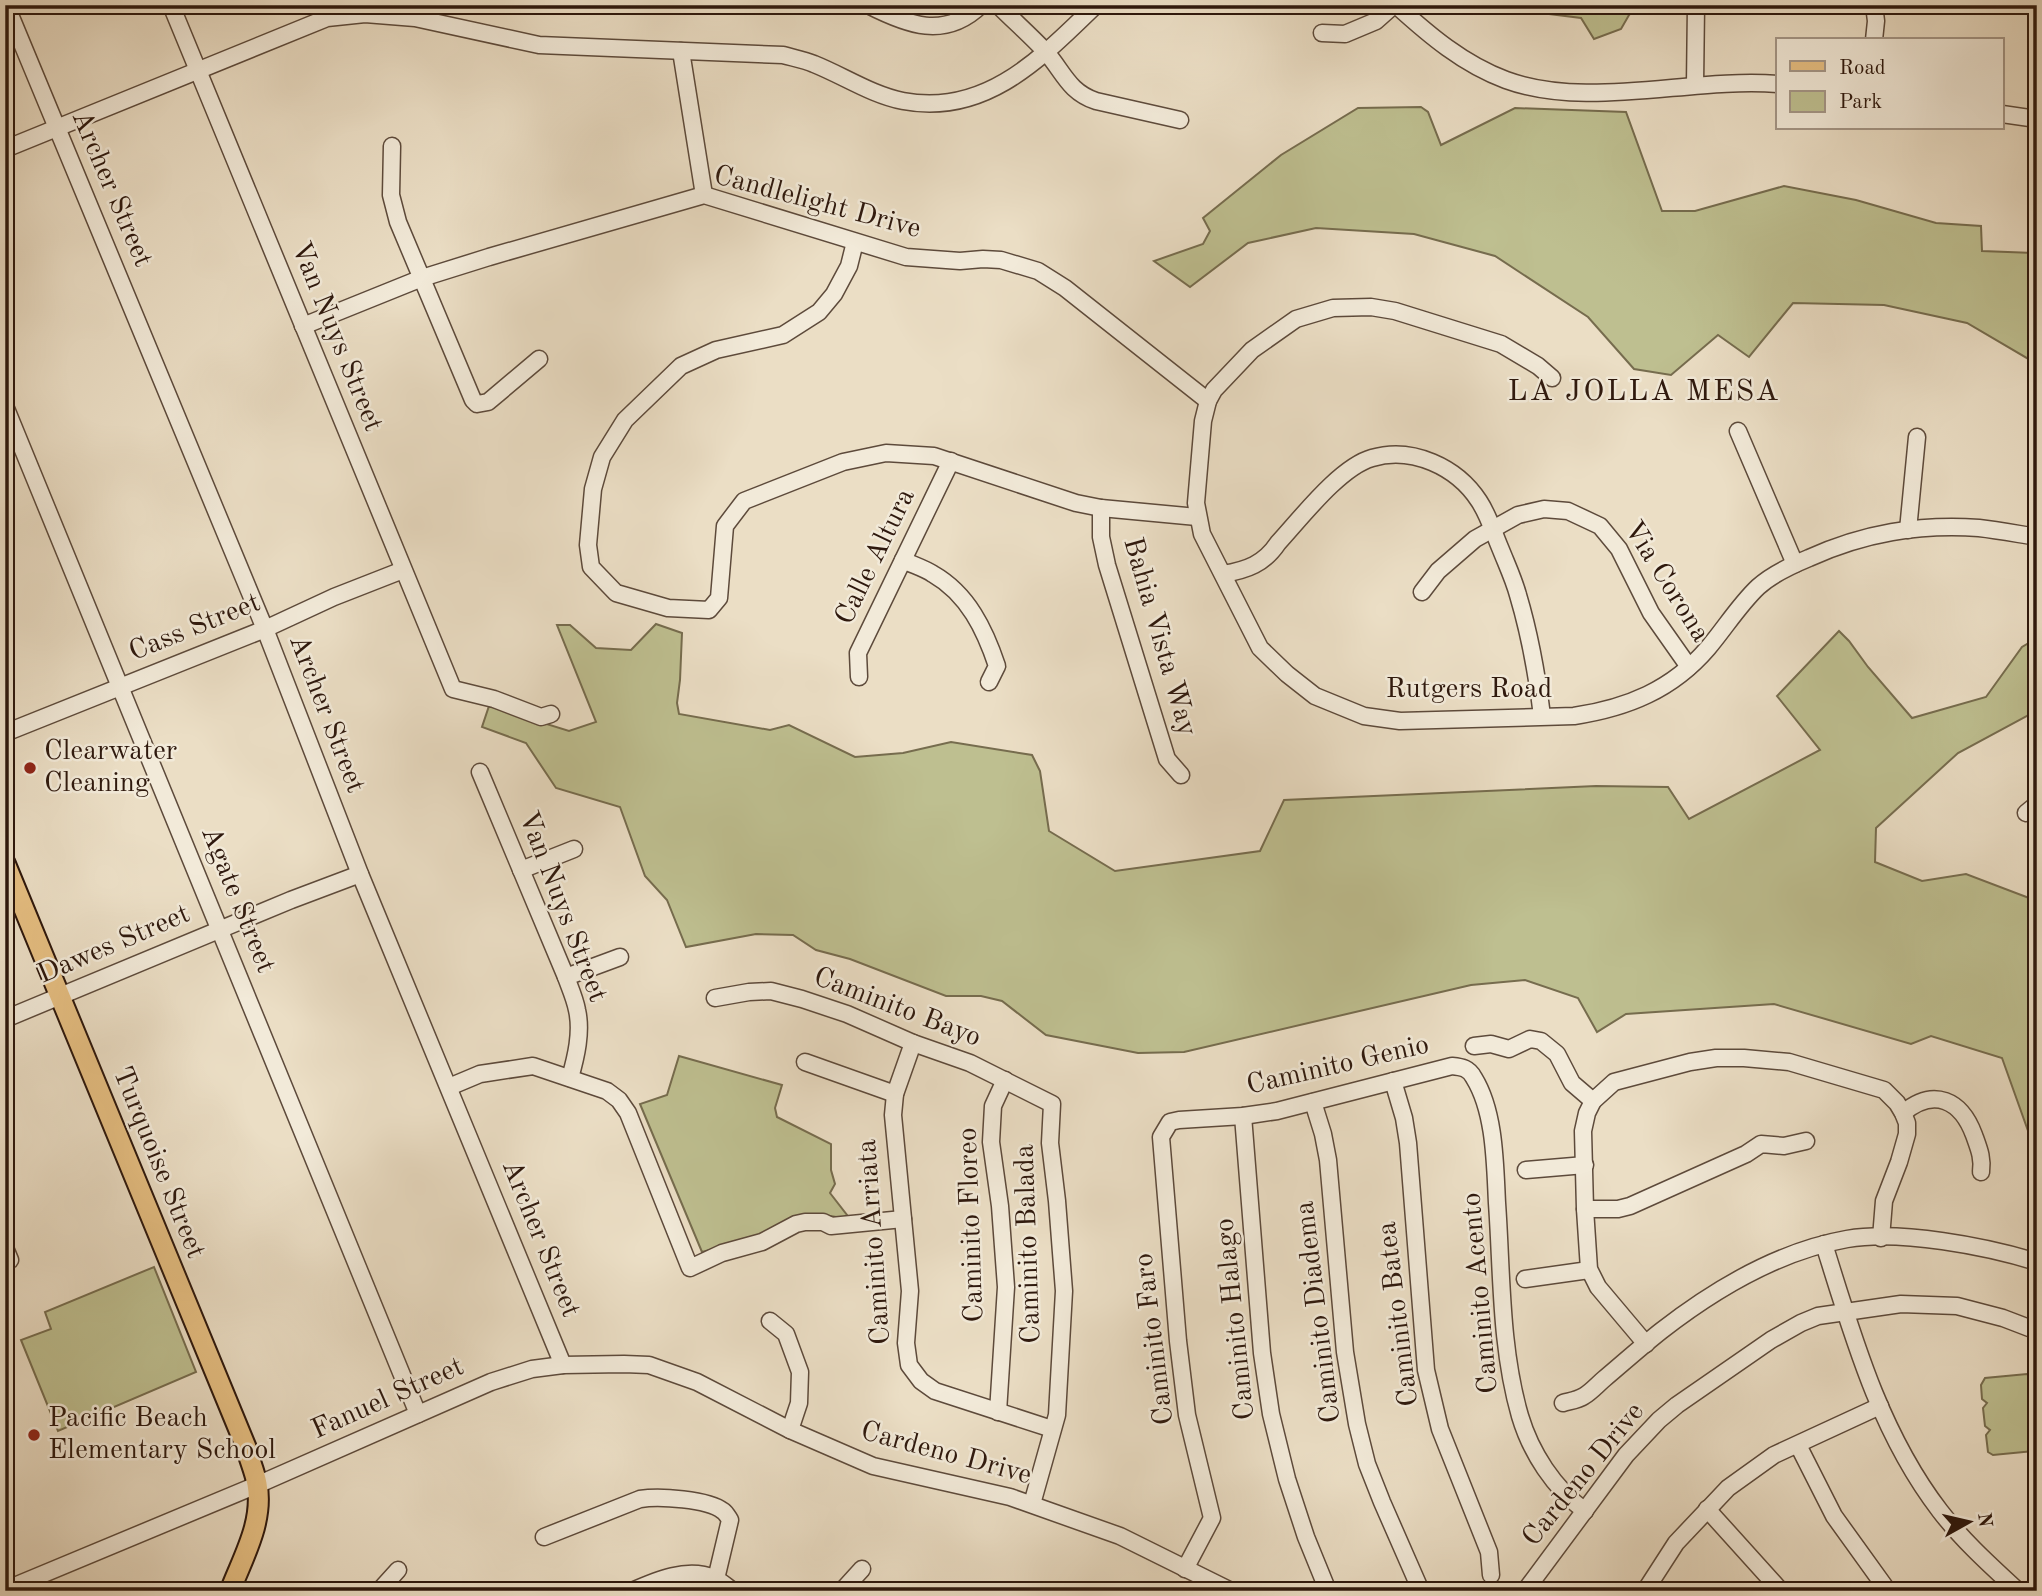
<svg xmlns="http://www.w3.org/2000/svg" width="2042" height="1596" font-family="'Old Standard TT',serif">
  <rect width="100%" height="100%" fill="#ebdec5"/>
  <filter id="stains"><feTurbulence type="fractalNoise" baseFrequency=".00286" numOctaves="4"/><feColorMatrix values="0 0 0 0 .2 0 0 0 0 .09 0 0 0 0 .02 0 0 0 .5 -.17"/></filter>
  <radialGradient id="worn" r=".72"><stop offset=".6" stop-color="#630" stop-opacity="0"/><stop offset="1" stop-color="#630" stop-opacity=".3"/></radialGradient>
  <g fill="#bebf90" stroke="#766c4e" stroke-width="2">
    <polygon points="1507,5 1638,5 1629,15 1621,29 1594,39 1581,18 1541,13"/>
    <polygon points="1421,107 1428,112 1441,145 1515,108 1626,112 1662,211 1695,211 1784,186 1856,200 1936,223 1981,226 1982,251 2037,253 2037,364 1967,323 1884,305 1793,303 1749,357 1718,335 1671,375 1634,369 1588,317 1495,256 1414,234 1316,228 1248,243 1190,287 1154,261 1203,244 1210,231 1203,218 1281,155 1358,108"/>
    <polygon points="656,624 682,633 680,680 677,703 679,714 770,730 789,725 855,757 903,753 951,742 1032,755 1040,771 1049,831 1115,871 1260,851 1284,800 1596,786 1668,787 1689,819 1820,750 1777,696 1839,631 1849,641 1868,667 1912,718 1986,697 2022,647 2037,638 2036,711 1958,753 1876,828 1875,862 1922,881 1966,874 2037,901 2037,1156 2002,1058 1931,1036 1911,1044 1774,1004 1626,1014 1597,1032 1578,998 1525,980 1471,985 1184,1052 1138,1053 1046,1035 1002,1001 981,996 946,996 850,959 816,950 793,935 756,934 686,947 667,900 645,876 620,807 556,788 526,743 482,727 489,706 569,731 596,722 557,625 570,625 596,648 631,650"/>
    <polygon points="679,1056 782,1085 775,1108 777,1117 831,1144 831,1170 835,1184 830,1193 847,1215 842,1218 819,1214 759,1237 702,1252 640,1104 667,1095"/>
    <polygon points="154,1267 196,1372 58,1431 21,1340 51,1329 45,1312"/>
    <polygon points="2027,1374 2032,1378 2034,1394 2030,1399 2035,1403 2036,1421 2032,1426 2037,1430 2037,1449 2035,1451 1993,1455 1988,1452 1986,1435 1990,1430 1985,1426 1983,1408 1987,1403 1982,1399 1981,1385 1985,1378"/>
  </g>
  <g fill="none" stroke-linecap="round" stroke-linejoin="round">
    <g stroke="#5d4a3b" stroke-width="19">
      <g id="minor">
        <polyline points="6,5 265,629 360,874 563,1365"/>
        <polyline points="171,5 453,689 494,699 541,717 551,714"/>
        <path d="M868 5C907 25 945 40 981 5"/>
        <path d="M998 5C1014 21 1031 36 1046 52 1064 73 1069 92 1096 101L1180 120"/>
        <path d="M1396 5C1429 35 1463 64 1506 80 1588 110 1691 77 1778 84"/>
        <polyline points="1874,5 1876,21 1874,40"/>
        <polyline points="1322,33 1345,34 1376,21 1394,5"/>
        <polyline points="681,51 704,195"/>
        <polyline points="1695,85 1696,5"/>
        <polyline points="2002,114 2037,119"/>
        <polyline points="392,146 391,195 398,222 473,400 477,404 488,402 539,359"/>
        <path d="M5 149 327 18 365 14 415 18 539 45 783 55C794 58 805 60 814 64 844 76 872 95 903 101 986 117 1042 57 1096 5"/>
        <polyline points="855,242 849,266 834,294 819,312 783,335 716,350 681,366 625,420 602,457 593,489 588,545 591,567 616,593 668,608 709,610 719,598 725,526 744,501 843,462 886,453 934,456 1076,503 1101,508 1197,517"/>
        <polyline points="303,326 422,278 489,257 704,195 906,257 960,261 983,259 1001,260 1038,271 1065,288 1208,401"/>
        <path d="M1552 378 1538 366 1501 344 1395 311 1371 307 1333 308 1296 319 1252 350 1214 390 1208 401 1203 421 1196 503 1202 534 1260 648 1287 674 1315 696 1364 716 1400 721 1574 716C1627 708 1672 690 1708 648 1725 628 1739 605 1758 587 1772 574 1792 565 1809 558 1864 533 1918 524 1979 528 1998 530 2018 534 2037 537"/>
        <polyline points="5,406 418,1414"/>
        <polyline points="1738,431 1795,564"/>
        <polyline points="1101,508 1101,537 1107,565 1167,759 1181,775"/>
        <polyline points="1908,530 1917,437"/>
        <path d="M903 560C913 565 924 568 933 574 968 594 985 630 997 666L989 682"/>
        <path d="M1223 574C1247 570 1264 564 1278 543 1301 518 1340 467 1372 458 1412 446 1457 467 1479 501 1489 516 1494 534 1501 550 1507 565 1514 580 1518 595 1530 635 1537 675 1542 716"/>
        <polyline points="1422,592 1438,571 1475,539 1518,515 1544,509 1568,511 1600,526 1619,549 1651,613 1689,667"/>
        <polyline points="859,677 858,653 951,461"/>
        <polyline points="5,733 265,629 334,597 403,570"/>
        <path d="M480 772 566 977C570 988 575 999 577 1010 582 1032 576 1057 570 1078"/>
        <polyline points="2026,813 2037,804"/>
        <polyline points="521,870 574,849"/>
        <polyline points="566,977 620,957"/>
        <polyline points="715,998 749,992 771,991 802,999 847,1014 913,1043 970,1063 1052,1104 1050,1143 1057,1201 1064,1291 1057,1415 1032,1504"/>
        <polyline points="5,1019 291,900 360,874"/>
        <polyline points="913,1043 895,1094 893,1115 910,1291 906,1343 909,1365 921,1381 935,1391 1052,1429"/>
        <polyline points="1474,1046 1491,1044 1509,1049 1530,1039 1541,1041 1557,1054 1572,1083 1593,1101"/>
        <polyline points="805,1062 895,1094"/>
        <polyline points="1393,1081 1404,1118 1408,1143 1426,1370 1440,1429 1489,1552 1491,1575"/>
        <polyline points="449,1087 480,1074 533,1066 607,1091 619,1100 628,1113 690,1268 722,1253 762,1242 796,1224 805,1222 823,1222 831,1226 903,1219"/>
        <polyline points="1313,1102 1323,1134 1328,1160 1345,1352 1357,1424 1367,1464 1382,1502 1421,1591"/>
        <path d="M1903 1113C1934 1087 1961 1100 1974 1135 1979 1149 1983 1158 1981 1172"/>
        <polyline points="1243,1116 1262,1353 1271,1414 1287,1479 1306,1537 1328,1591"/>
        <polyline points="1526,1170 1585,1165"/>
        <polyline points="1585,1209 1618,1209 1630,1206 1746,1154 1761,1144 1784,1146 1806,1141"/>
        <path d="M1824 1244C1853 1337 1880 1433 1940 1511 1963 1541 1991 1566 2018 1591"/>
        <polyline points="5,1248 10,1260"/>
        <polyline points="1525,1279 1589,1270"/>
        <polyline points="770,1321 786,1334 800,1372 799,1403 790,1430"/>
        <polyline points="1646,1344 1598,1287 1589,1269 1585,1209 1583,1131 1587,1113 1593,1101 1614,1082 1690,1062 1716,1058 1744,1058 1789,1062 1884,1090 1897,1103 1903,1113 1907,1123 1907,1134 1899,1162 1884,1201 1881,1238"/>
        <path d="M1563 1403C1570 1401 1578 1400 1584 1396 1591 1392 1598 1384 1604 1379 1623 1363 1642 1346 1661 1331 1715 1289 1779 1251 1847 1239 1901 1230 1985 1246 2037 1262"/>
        <polyline points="998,1412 1006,1287 1000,1206 991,1142 993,1106 1005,1080"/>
        <polyline points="1798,1445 1834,1516 1888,1591"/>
        <polyline points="1707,1509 1781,1591"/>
        <path d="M544 1537 640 1499C659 1496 708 1499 723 1511 725 1512 729 1518 730 1520L716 1579"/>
        <path d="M1185 1569 1212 1518 1187 1415 1178 1341 1161 1137 1170 1122 1179 1120 1243 1116 1277 1111 1452 1066C1462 1067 1469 1068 1474 1078 1495 1112 1495 1164 1497 1203 1502 1273 1500 1347 1520 1416 1531 1453 1554 1488 1585 1511"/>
        <polyline points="5,1590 257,1485 491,1382 532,1369 563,1365 624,1364 649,1365 697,1382 790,1430 873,1466 1010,1497 1120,1536 1231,1591"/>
        <polyline points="379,1591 398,1570"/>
        <path d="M632 1591C657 1580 687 1567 714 1578 721 1581 727 1587 733 1591"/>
        <polyline points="842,1591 862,1569"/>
        <polyline points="1525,1591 1626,1455 1659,1420 1677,1405 1771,1340 1801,1323 1818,1316 1901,1304 1957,1306 2003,1318 2037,1331"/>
        <polyline points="1645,1591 1676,1543 1728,1488 1774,1455 1880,1406"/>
      </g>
    </g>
    <g stroke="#2e180d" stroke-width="23">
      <path id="major" d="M5 863 246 1447C249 1459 255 1472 257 1484 264 1522 243 1557 230 1591"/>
    </g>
    <use href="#minor" stroke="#f2ead9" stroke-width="16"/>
    <use href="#major" stroke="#e6bf82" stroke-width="19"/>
  </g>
  <g fill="#8f2418" stroke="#f2ead9" stroke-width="2.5">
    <circle cx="30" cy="768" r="7"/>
    <circle cx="34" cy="1435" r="7"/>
  </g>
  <g text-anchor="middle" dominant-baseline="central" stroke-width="5" stroke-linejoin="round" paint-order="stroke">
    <g font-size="28" fill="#2e180d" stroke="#f2ead9">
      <text transform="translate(111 189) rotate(67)">Archer Street</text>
      <text transform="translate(817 203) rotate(15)">Candlelight Drive</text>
      <text transform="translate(336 337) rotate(68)">Van Nuys Street</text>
      <text transform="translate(876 557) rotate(-64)">Calle Altura</text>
      <text transform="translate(1666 582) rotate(58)">Via Corona</text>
      <text transform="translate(195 628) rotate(-22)">Cass Street</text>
      <text transform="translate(1159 637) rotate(74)">Bahia Vista Way</text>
      <text x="1469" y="690">Rutgers Road</text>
      <text transform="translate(326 714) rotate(69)">Archer Street</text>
      <text transform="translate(237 900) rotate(68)">Agate Street</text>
      <text transform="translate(562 907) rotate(69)">Van Nuys Street</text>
      <text transform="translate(114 945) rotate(-23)">Dawes Street</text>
      <text transform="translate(897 1008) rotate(21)">Caminito Bayo</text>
      <text transform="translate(1338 1066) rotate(-13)">Caminito Genio</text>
      <text transform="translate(158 1163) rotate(68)">Turquoise Street</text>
      <text transform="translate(972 1225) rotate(-92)">Caminito Floreo</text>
      <text transform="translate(540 1239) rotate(68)">Archer Street</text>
      <text transform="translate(875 1242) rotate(-94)">Caminito Arriata</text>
      <text transform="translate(1029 1244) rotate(-92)">Caminito Balada</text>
      <text transform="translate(1481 1293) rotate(-95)">Caminito Acento</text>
      <text transform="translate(1319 1312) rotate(-97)">Caminito Diadema</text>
      <text transform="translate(1399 1314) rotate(-97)">Caminito Batea</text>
      <text transform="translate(1236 1319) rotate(-96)">Caminito Halago</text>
      <text transform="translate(1155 1339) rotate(-97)">Caminito Faro</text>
      <text transform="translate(388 1399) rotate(-24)">Fanuel Street</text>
      <text transform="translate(946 1454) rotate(15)">Cardeno Drive</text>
      <text transform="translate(1584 1475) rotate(-51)">Cardeno Drive</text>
    </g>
    <g font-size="28" fill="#2e180d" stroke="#f2ead9" text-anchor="start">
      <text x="44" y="752">Clearwater<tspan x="44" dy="32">Cleaning</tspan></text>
      <text x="48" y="1419">Pacific Beach<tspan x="48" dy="32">Elementary School</tspan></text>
    </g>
    <g font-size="30" letter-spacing="2" fill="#2e180d" stroke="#f2ead9">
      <text x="1644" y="392">LA JOLLA MESA</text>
    </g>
  </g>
  <rect width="2042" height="1596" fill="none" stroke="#ebdec5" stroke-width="28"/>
  <rect x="7" y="7" width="2028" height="1582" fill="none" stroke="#2e180d" stroke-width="3.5"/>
  <rect x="14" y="14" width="2014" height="1568" fill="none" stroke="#2e180d" stroke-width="2"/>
  <rect x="1776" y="38" width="228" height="91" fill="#f2ead9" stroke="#a49687" stroke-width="2"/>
  <rect x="1790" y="61" width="35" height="10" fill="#e6bf82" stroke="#a49687" stroke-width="2"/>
  <text x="1839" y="74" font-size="21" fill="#2e180d">Road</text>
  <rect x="1790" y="91" width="35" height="21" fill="#bebf90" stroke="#a49687" stroke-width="2"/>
  <text x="1839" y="108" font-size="21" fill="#2e180d">Park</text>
  <g transform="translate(1969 1522) rotate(82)" stroke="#f2ead9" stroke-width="5" paint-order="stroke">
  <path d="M0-5L12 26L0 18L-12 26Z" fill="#2e180d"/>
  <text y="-10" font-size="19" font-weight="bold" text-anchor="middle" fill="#2e180d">N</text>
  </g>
  <rect width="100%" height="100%" filter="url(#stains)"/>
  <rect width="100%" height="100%" fill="url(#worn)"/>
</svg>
